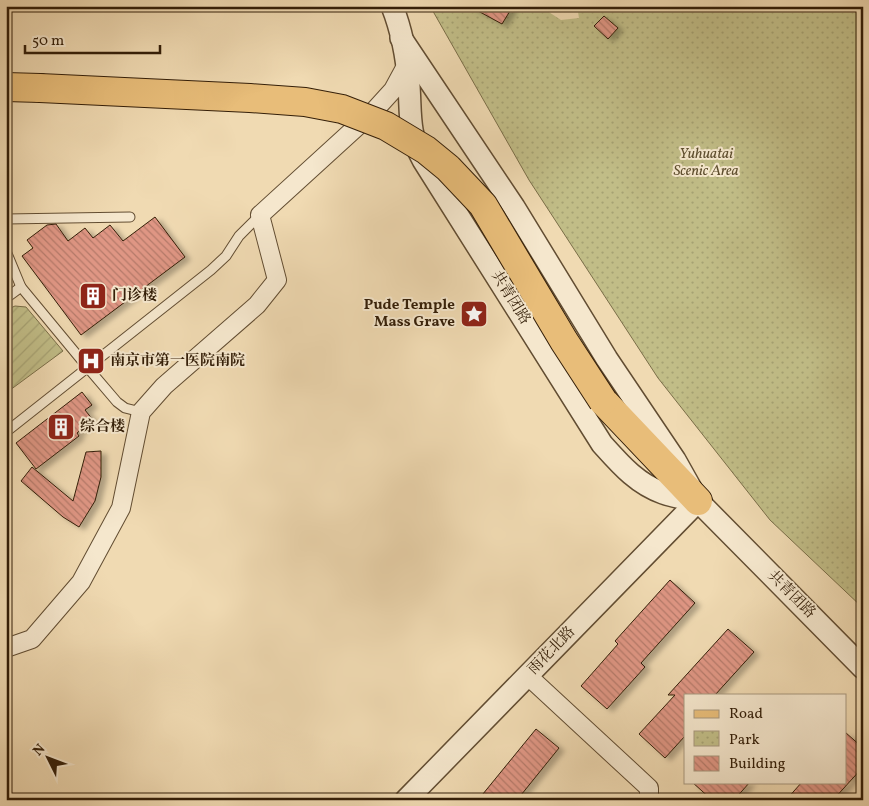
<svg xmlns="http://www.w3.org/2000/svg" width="869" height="806" font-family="Vollkorn,'Noto Serif SC',serif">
  <defs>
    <pattern id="park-dots" width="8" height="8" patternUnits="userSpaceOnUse" patternTransform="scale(1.25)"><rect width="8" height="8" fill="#c1bd87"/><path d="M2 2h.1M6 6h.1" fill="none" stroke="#a6a273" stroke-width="1.8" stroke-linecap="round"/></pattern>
    <pattern id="garden-furrows" width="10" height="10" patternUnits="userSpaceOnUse" patternTransform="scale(1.25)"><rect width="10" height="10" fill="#c1bd87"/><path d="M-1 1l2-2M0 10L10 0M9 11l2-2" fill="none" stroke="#a6a273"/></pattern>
    <pattern id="building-back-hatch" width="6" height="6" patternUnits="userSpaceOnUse" patternTransform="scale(1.25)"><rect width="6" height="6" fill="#df9684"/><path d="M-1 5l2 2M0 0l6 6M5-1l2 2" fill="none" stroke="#b57a6a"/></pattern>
    <filter id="shadow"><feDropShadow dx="5.5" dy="3" stdDeviation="2.5" flood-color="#0004"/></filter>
  </defs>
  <rect width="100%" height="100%" fill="#f0dab2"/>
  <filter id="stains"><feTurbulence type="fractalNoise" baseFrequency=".004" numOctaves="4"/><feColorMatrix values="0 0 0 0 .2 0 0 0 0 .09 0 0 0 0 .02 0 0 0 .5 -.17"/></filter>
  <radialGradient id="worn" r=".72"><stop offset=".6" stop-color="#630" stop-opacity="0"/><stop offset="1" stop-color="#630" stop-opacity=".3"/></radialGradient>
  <polygon fill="url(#park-dots)" stroke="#7a6e48" points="430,6 863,6 863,608 770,520 658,378 529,180"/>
  <polygon fill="url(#garden-furrows)" stroke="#7a6e48" points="15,306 26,307 63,351 6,393 6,310"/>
  <polygon fill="#f0dab2" points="534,6 577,6 579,18 561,20 541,7 536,9"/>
  <g fill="url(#building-back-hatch)" stroke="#331e08" filter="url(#shadow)">
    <polygon points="469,6 513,6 502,24"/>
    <polygon points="604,16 618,28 608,39 594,26"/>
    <polygon points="155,217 185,257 81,335 22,256 33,248 27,240 47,225 56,224 68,241 85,228 93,238 110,225 123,241"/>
    <polygon points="82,392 92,405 85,410 93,420 77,433 79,436 36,469 16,443"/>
    <polygon points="101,451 101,477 95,501 79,527 63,517 21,481 32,467 73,501 86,452"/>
    <polygon points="670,580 695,603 641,663 645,667 607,709 581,686 618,644 615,641"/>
    <polygon points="728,629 754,652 715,695 685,695 685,736 665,758 639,734 675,695 668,695"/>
    <polygon points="536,729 559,748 517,800 478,800"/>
    <polygon points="845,732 863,748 863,767 833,800 786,800 802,782 845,782"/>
    <polygon points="692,782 750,782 734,800 712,800"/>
  </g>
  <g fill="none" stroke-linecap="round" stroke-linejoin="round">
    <g stroke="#624d32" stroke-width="11">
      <g id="service">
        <polyline points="6,219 130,217"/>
        <polyline points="6,251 21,287 88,368 117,402 125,408 141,412"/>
        <polyline points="6,298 21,287"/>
        <polyline points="6,432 211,270 226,256 239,236 260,215"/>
      </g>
    </g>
    <g stroke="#624d32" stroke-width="20">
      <g id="minor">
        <polyline points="6,648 32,639 81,582 121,508 141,412 164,386 257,305 277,280 260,215 373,112 393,90 406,66"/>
        <polyline points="528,676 649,788 649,800"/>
      </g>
    </g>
    <g stroke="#624d32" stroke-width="24">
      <g id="tertiary">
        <path d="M392 6C402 31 407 59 409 86 411 115 408 133 423 160L602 444C620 464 637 484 663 493 674 497 686 499 698 501"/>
        <polyline points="401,38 514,207 607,359 675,460 698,501 863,668"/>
        <polyline points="406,800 698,501"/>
      </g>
    </g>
    <g stroke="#331e08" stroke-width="30">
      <g id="primary">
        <polyline points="6,87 40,88"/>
        <polyline points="603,401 698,501"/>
      </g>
    </g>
    <use href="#service" stroke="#f5e7cd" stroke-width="9"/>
    <use href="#minor" stroke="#f5e7cd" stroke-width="18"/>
    <use href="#tertiary" stroke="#f5e7cd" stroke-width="21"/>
    <use href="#primary" stroke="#e8bd79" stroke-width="28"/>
    <g stroke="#331e08" stroke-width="30" stroke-linecap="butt">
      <polyline id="primary-bridge" points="40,88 250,98 305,102 342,109 386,126 426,150 448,168 483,205 564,341 603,401"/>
    </g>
    <use href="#primary-bridge" stroke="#e8bd79" stroke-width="28"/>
  </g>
  <defs>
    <g id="building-square" transform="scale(1.4375)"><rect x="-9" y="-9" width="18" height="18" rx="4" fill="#8f2418" stroke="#f5e7cd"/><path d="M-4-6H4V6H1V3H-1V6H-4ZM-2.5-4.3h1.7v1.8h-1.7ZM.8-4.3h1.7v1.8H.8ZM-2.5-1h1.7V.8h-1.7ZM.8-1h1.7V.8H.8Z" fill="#fff"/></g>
    <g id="sight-square" transform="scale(1.4375)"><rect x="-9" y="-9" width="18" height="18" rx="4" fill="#8f2418" stroke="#f5e7cd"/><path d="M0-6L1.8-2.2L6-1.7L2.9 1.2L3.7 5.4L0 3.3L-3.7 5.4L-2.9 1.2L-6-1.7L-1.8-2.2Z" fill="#fff"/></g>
    <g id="hospital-square" transform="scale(1.4375)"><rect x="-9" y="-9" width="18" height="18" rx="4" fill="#8f2418" stroke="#f5e7cd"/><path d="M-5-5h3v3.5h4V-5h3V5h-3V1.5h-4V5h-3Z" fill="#fff"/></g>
  </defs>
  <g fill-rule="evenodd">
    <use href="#building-square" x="93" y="296"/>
    <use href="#sight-square" x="474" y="314"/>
    <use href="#hospital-square" x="91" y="361"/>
    <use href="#building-square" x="61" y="427"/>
  </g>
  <g text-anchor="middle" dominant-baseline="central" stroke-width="4" stroke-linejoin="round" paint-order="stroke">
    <g font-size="15" font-style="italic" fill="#5e4e2e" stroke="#f5e7cd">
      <text x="706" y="154">Yuhuatai<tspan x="706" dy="17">Scenic Area</tspan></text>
    </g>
    <g font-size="15" font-weight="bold" fill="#331e08" stroke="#f5e7cd" text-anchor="start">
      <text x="112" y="296">门诊楼</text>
      <text x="455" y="305" text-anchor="end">Pude Temple<tspan x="455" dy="17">Mass Grave</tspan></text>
      <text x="110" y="361">南京市第一医院南院</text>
      <text x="80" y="427">综合楼</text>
    </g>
    <g font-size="15" fill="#331e08" stroke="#f5e7cd">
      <text transform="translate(510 298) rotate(58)">共青团路</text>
      <text transform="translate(791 595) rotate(45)">共青团路</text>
      <text transform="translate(552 651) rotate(-46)">雨花北路</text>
    </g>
  </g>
  <rect width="869" height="806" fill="none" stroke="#f0dab2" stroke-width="25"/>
  <rect x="8" y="8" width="854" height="791" fill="none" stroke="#331e08" stroke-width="2.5"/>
  <rect x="12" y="12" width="844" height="781" fill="none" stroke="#331e08"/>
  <rect x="684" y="694" width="162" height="90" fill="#f5e7cd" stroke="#a7977e"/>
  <rect x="694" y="710" width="25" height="8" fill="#e8bd79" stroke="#a7977e"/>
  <text x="729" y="718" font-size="15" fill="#331e08">Road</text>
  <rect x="694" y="731" width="25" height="15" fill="url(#park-dots)" stroke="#a7977e"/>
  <text x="729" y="744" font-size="15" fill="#331e08">Park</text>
  <rect x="694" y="756" width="25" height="15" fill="url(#building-back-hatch)" stroke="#a7977e"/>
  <text x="729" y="768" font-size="15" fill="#331e08">Building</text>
  <g transform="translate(48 758) rotate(312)" stroke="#f5e7cd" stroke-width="4" paint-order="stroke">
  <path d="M0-4L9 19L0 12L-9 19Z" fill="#331e08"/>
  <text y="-8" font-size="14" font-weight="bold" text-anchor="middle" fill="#331e08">N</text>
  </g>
  <path d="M25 45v8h135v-8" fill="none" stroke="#331e08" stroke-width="2.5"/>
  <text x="32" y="45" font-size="15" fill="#331e08" stroke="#f5e7cd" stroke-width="4" paint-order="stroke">50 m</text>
  <rect width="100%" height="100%" filter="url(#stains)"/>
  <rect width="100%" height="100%" fill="url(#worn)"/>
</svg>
